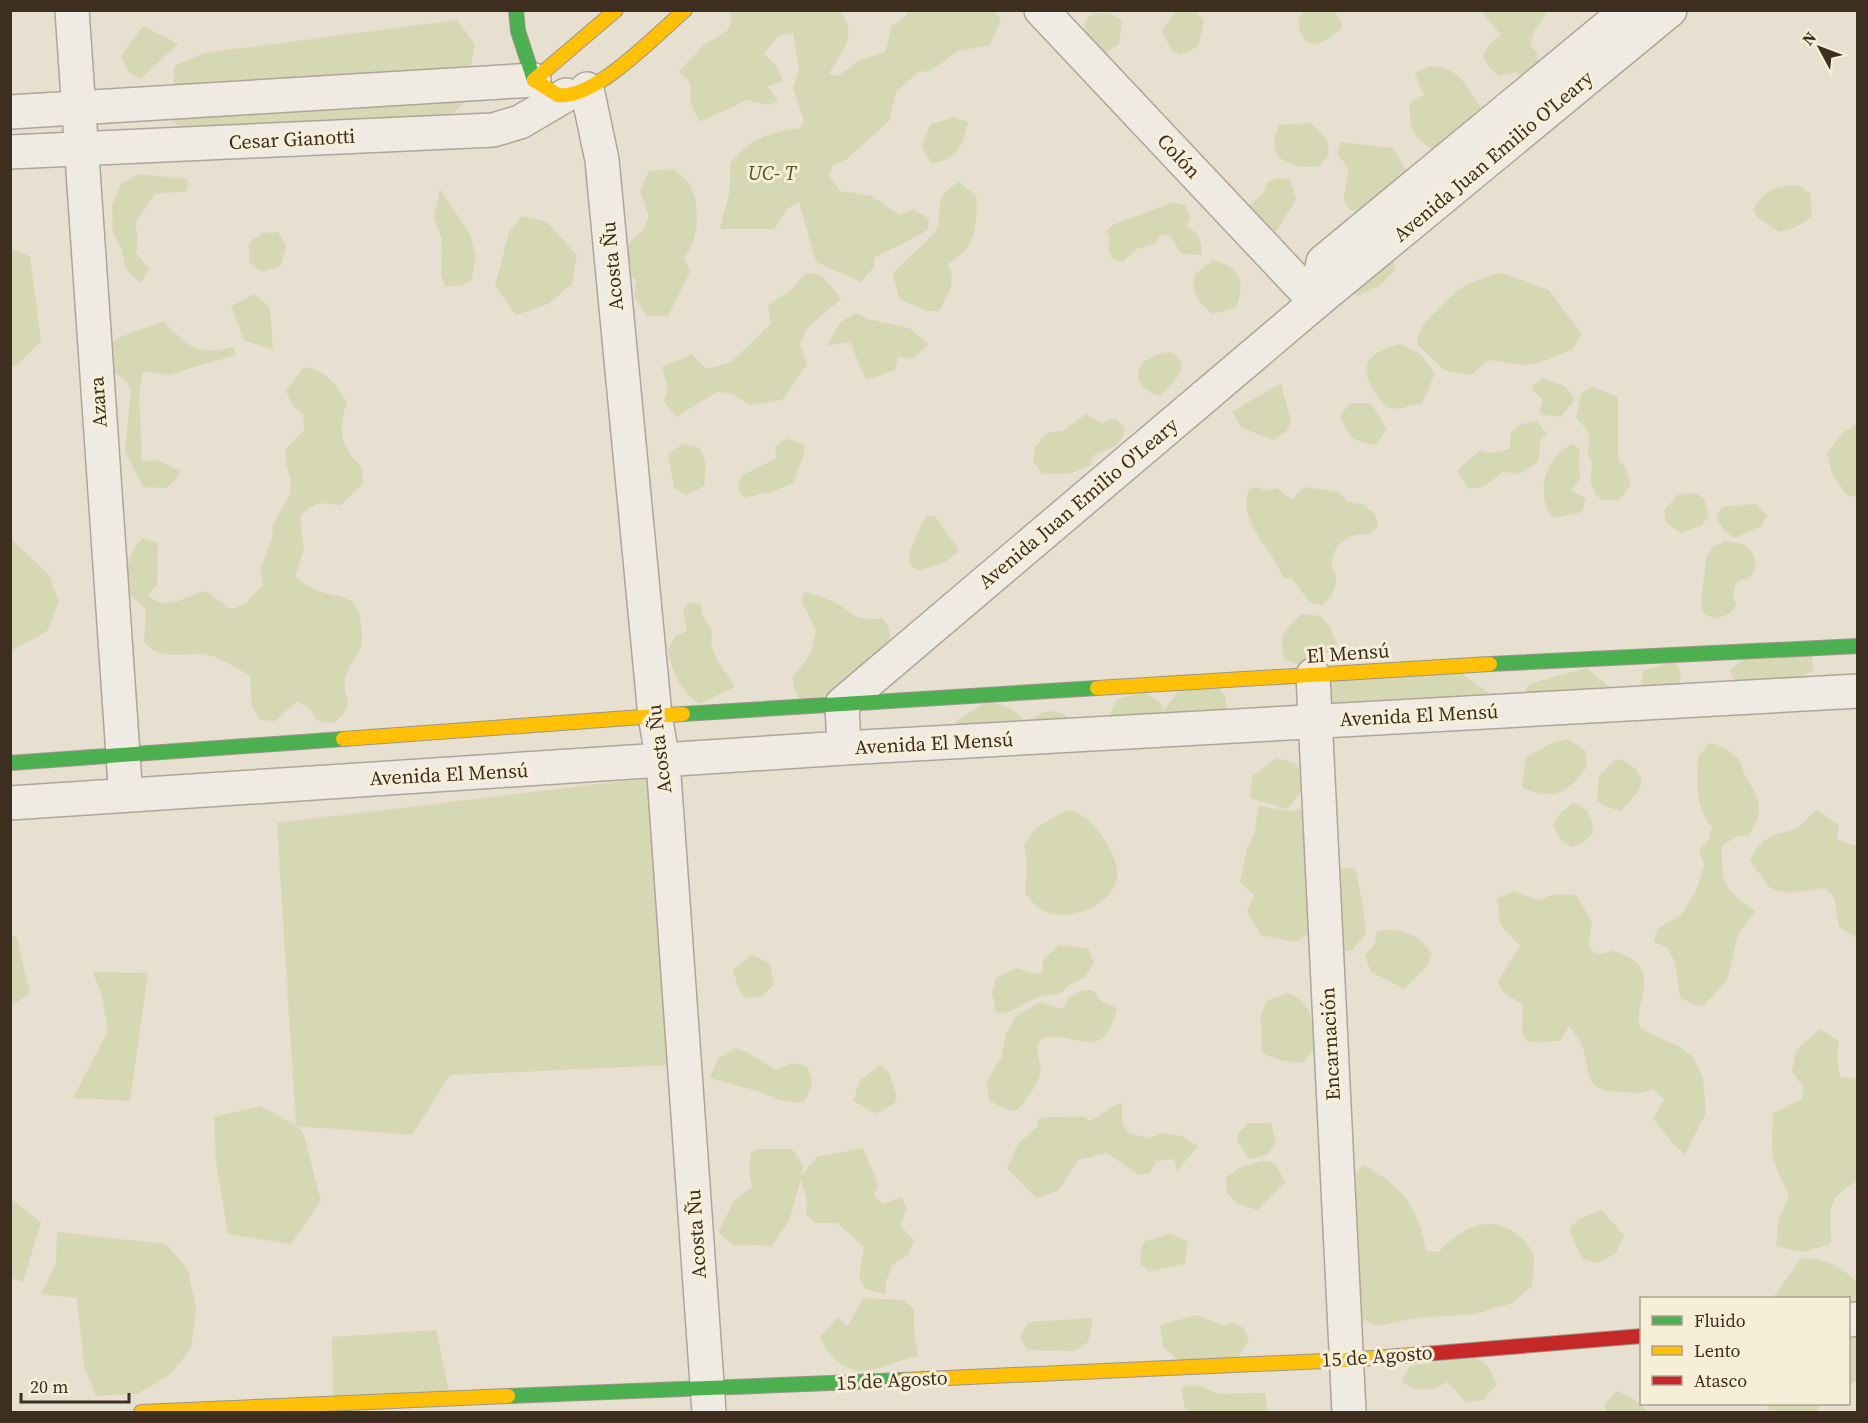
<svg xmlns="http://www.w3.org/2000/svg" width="1868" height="1423" font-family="'Source Serif 4',serif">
  <rect width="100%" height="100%" fill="#e7e0d1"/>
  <g fill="#d6d7b3">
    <path d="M839 11C861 35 840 52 829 74L838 76 857 62 886 51 891 27 904 18 908 11H994L1001 20 990 45 958 51 932 70 917 73 896 92 889 121 847 159 833 165 829 176 840 191 872 196 899 215 914 209 929 219 928 229C911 242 893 247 874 258V267L861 282 816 262 799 202 787 209 774 229H720L730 190V164C751 138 767 133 800 128L804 121 793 88 799 68 793 33 778 36 764 53 777 67 783 82 767 86 778 101 768 105 747 100 700 122 691 105 690 83 679 71 704 45 728 30 732 19 728 11Z"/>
    <polygon points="1182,11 1195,11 1204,21 1198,47 1179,55 1172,50 1161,31 1176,12"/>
    <path d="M1305 11H1335L1343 26C1334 37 1310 56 1301 33 1299 29 1299 23 1298 19Z"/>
    <path d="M1481 11H1548L1534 30 1530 45 1537 52 1538 63 1532 85 1516 72 1499 76 1491 69 1483 57C1487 46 1491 41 1501 35Z"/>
    <path d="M1093 13H1109L1122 20 1119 44 1100 56C1088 41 1075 29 1093 13Z"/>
    <polygon points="457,20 475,44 463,103 444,124 227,151 172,122 174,66 204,53"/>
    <polygon points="143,26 178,44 140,79 128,71 121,56"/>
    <path d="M1429 66C1461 68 1463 83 1480 106L1481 112 1441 155C1416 141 1408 131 1410 102L1424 95 1415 73Z"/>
    <path d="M953 117 968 122C963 145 958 160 932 163L921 147 930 125Z"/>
    <polygon points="1310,123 1327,139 1329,155 1318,167 1297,166 1277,157 1274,140 1279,125"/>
    <path d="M1341 142 1393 148 1409 175 1365 216 1350 210 1344 200C1345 177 1356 174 1337 154Z"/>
    <path d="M673 169C678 173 687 179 690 185 700 205 700 240 684 257L690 272 668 316H647L634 297 636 280 618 265 630 242 643 230 649 217 640 191 649 171Z"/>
    <polygon points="139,174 188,179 187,191 155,194 135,223 138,236 136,253 149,269 140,284 125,267 122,250 113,232 112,205 122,183"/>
    <polygon points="1277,178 1290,179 1296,199 1273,237 1245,210 1264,192 1268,182"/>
    <path d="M959 182 976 196C978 210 976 237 967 248 962 254 954 259 948 264 957 281 948 296 939 311H926L899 299 893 273C906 259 922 247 934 233 947 217 927 199 959 182Z"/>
    <path d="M1797 185 1810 193 1812 217 1794 228 1779 232 1757 217 1753 210C1767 188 1772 187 1797 185Z"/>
    <polygon points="440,189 470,234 476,257 471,281 460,286 445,286 441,275 442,239 434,218"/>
    <path d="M1173 202 1185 205 1190 216 1187 227C1199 232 1202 242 1202 255L1182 254 1170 236 1162 234 1154 244 1136 249 1123 262 1112 259 1108 248 1110 238 1106 231 1113 225Z"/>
    <polygon points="522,216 546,221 577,255 572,284 548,304 516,315 495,286 509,232"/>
    <polygon points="278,232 286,246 281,265 262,272 249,263 249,243 262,233"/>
    <polygon points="11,249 30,256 41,341 18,364 11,367"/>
    <polygon points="1391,257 1396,268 1381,285 1358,296 1348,290"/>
    <path d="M1213 260C1241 268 1246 282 1236 308L1212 314C1199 301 1190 294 1195 274Z"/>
    <polygon points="806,273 822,275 841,299 807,328 800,344 807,364 782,400 751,405 732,394 717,392 676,417 664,401 668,388 662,367 692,354 706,369 730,363 771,324 768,305 790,291"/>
    <path d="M1502 273 1549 290 1582 334 1572 350 1540 362 1523 365 1489 360 1471 375 1444 370 1417 344C1419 326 1426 322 1438 309 1460 286 1471 280 1502 273Z"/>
    <polygon points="254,294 270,308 273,350 244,340 231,306"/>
    <polygon points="856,313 868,319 909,328 929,344 912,359 898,357 895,370 866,380 850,342 826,346 841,322"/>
    <path d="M163 321C189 346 196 357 233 347L236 355 167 375 143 371 139 394 142 462 156 460 182 471 167 488 143 487 125 452 131 389 124 379 106 367 103 357 116 339Z"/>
    <path d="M1400 344 1420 354 1435 373 1422 403 1398 409 1386 407C1360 377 1356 354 1400 344Z"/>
    <path d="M1171 352C1194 366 1172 385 1159 396 1123 383 1137 354 1171 352Z"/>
    <path d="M304 367C326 370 336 384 347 403 337 428 341 449 362 467L363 484 340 506C322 501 313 502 300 517L304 549 295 577C303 583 310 588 319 591 341 599 358 593 361 624 362 631 363 640 361 647 357 658 348 665 346 675 339 699 361 700 334 723L318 721 309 708 297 701 275 721 260 720 252 707 250 676C238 669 226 660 212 656 185 649 164 664 144 642L146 610 128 593C127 570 125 556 143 538L158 543 157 585 148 596C172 612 182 596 206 591L231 609 245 604 263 585 260 569 272 539 273 524 290 494 291 479 286 465 285 450 304 430 303 415 292 405 286 391Z"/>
    <polygon points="1543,378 1565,386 1575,399 1561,417 1539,414 1543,401 1531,387"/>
    <polygon points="1281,383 1291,422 1286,432 1273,440 1242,428 1232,412"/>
    <path d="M1592 387 1618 397V460L1625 467 1631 484 1619 500H1601C1591 487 1588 481 1593 465L1587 452C1593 436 1587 429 1576 418L1581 393Z"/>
    <path d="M1350 403H1370L1387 429 1375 445C1354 442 1348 437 1340 416Z"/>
    <path d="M1086 414 1101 423 1115 419 1125 428C1122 446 1109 450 1094 455L1090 466 1068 474H1042L1033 462 1035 447 1047 433 1063 431Z"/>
    <polygon points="1536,421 1547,434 1540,441 1538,462 1519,474 1503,472 1485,486 1469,489 1457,471 1480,450 1492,453 1510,449 1510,434 1521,424"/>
    <polygon points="1857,423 1857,497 1847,495 1832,474 1827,453 1842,434"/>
    <path d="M788 438 805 446C804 459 797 469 795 482L780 489 745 498 738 489 741 476 777 458 775 446Z"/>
    <polygon points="683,444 700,448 706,465 704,486 686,495 674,488 668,454"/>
    <path d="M1573 444 1579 449 1580 480 1571 490 1586 499 1582 512 1554 518C1533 496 1546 454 1573 444Z"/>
    <path d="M1257 487 1266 491 1277 488 1292 500 1304 487 1338 492 1348 502 1363 504 1375 514 1378 527 1369 534C1351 533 1333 542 1332 563 1332 569 1337 575 1336 581 1336 592 1329 599 1322 605L1309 602 1292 578H1283C1273 548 1236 522 1249 489Z"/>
    <polygon points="1695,493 1704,499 1709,516 1701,526 1681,533 1666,522 1664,511 1677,495"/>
    <polygon points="1756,504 1767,516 1761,527 1734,538 1724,530 1716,517 1722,507"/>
    <path d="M927 516H935L959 551 945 562 919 571 910 565 909 552C917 540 917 528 927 516Z"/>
    <polygon points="11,539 49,575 59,602 47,631 11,651"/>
    <path d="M1726 541C1749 545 1751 544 1756 567L1750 577 1736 583 1733 595 1736 605 1729 614 1715 619 1703 613 1701 599 1707 556 1714 546Z"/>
    <path d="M804 592C812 594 821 596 828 599 855 611 846 621 882 618L889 627 891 646 843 694 799 699C786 671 797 676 810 654 813 648 814 638 816 631L802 601Z"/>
    <path d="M690 602 700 604 703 617 712 630 711 645 716 658 735 687 699 704C681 691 671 671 668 649L676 635 687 632 683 610Z"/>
    <path d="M1302 614 1321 616 1331 628 1337 647 1304 666 1285 660C1278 636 1284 629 1302 614Z"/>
    <polygon points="1812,654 1813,670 1797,679 1737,688 1730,670 1747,656"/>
    <polygon points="1674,661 1681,672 1679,690 1640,691 1643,671"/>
    <polygon points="1587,668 1613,690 1519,700 1529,684"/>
    <polygon points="1462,673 1492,696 1335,719 1317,695 1337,680"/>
    <polygon points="1209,675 1226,698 1226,717 1108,719 1117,699 1144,692 1160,702 1163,711 1177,693"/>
    <path d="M988 701 1012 709 1027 723C1041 709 1059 706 1072 722L959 730 956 721Z"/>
    <path d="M1568 739 1586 751 1587 767C1567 794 1555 801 1522 788L1526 757 1554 742Z"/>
    <path d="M1710 743C1721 746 1734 752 1741 763 1743 767 1743 772 1745 776 1760 800 1766 809 1749 835L1736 837 1721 846C1723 856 1721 866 1723 876 1727 893 1742 901 1755 911L1738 935 1727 981 1702 1007 1680 998 1675 962 1667 947 1654 942 1657 929 1681 915 1696 891 1704 865 1699 850 1709 840 1712 827C1695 808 1697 781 1698 757Z"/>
    <polygon points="1276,758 1295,763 1308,783 1287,809 1250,798 1252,776"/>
    <path d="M1616 759C1629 761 1636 768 1642 780L1640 789 1621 811 1604 806 1597 800 1599 776Z"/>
    <polygon points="648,778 671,1065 450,1075 412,1135 297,1126 304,1135 321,1201 291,1244 228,1234 216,1161 214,1117 260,1106 296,1125 277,823"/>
    <path d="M1574 803C1588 807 1593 820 1593 833L1583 843 1571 847 1561 840 1553 825 1561 812Z"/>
    <polygon points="1258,806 1290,811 1299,809 1318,826 1338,868 1355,868 1363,905 1366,934 1352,950 1330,953 1310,932 1296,942 1261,935 1247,912 1254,895 1240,882 1247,848 1255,832"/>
    <path d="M1068 810C1073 812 1080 814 1085 818 1100 828 1123 864 1116 882 1108 906 1072 920 1049 913 1039 910 1031 901 1025 893L1027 868 1024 844 1038 826Z"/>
    <path d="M1817 810 1839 825 1837 839 1852 845H1857V938L1839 927 1834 898 1826 888 1790 893 1771 889 1750 861C1756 846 1765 837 1781 833 1785 831 1792 831 1795 829 1803 826 1809 815 1817 810Z"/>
    <path d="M1514 891 1538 900 1556 894 1576 895 1592 922 1588 944 1594 953 1603 954 1613 950C1620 954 1633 958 1638 964 1655 983 1632 1009 1641 1029L1678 1046 1693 1057 1703 1078 1706 1113 1685 1154C1671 1145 1665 1131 1653 1119L1664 1100 1653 1089C1643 1094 1633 1093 1621 1092 1581 1090 1593 1076 1582 1046 1580 1039 1573 1032 1569 1026L1560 1041 1528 1042 1522 1034 1523 1005 1503 992 1498 981 1520 946 1500 924 1497 898Z"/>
    <path d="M1389 930C1411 930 1419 937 1432 954L1427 966 1404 989 1371 972 1365 956 1375 943 1377 931Z"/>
    <polygon points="11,935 17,938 30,994 11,1005"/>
    <polygon points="1059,945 1088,948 1094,963 1085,977 1070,985 1059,994 1040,996 1007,1013 996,1012 992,992 996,978 1017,968 1035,974 1043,972 1043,960"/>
    <polygon points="752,955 770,963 774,985 760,997 746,998 738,987 733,970"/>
    <polygon points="93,972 148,973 130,1101 73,1098 108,1031 102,996"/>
    <path d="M1083 990H1093L1102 1002 1117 1008C1103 1069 1072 1027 1041 1039 1033 1055 1042 1058 1040 1073 1038 1087 1025 1100 1016 1111L1003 1108 989 1100 987 1080 1001 1059 1006 1034 1016 1016 1041 1002 1063 1009 1068 998Z"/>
    <path d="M1288 993C1315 1004 1313 1026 1314 1051L1302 1063 1279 1060 1262 1053 1261 1015 1266 1001Z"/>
    <path d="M1819 1029 1839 1041 1837 1057 1840 1077 1857 1079V1181C1824 1200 1831 1209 1831 1244L1802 1252 1776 1246 1779 1218 1789 1197C1783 1181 1772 1164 1772 1146 1771 1136 1773 1124 1773 1113L1802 1099 1804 1088 1792 1072 1796 1051Z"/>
    <path d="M736 1048 752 1055 776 1070 792 1063 806 1066C816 1081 812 1089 803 1103L779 1100 757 1091 710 1078 718 1058Z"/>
    <polygon points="881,1065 889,1072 897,1098 894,1104 876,1114 853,1101 860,1080"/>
    <path d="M1122 1103V1122L1128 1133 1148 1138 1162 1133 1182 1136 1198 1146 1177 1171 1174 1159 1156 1161 1150 1173 1139 1175 1107 1153 1078 1160 1059 1190 1036 1198 1007 1168 1018 1144 1038 1126V1119C1054 1115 1068 1119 1083 1116L1090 1121C1103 1116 1108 1105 1122 1103Z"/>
    <polygon points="1248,1123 1271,1123 1276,1143 1267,1155 1249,1159 1237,1140 1239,1132"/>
    <polygon points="863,1148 878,1184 874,1195 883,1204 901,1197 907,1209 900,1225 914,1240 907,1256 893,1264 886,1281 886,1294 865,1289 859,1276 864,1247 837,1223 815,1223 806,1215 807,1201 801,1179 789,1221 772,1246 733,1245 718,1232 734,1201 752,1187 749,1174 751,1153 757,1149 792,1149 803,1165 801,1176 817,1157"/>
    <polygon points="1263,1161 1275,1163 1285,1182 1257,1210 1238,1204 1227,1193 1226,1178 1240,1167"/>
    <path d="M1364 1165C1402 1186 1419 1208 1426 1251L1439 1252C1459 1229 1487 1214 1515 1233 1522 1238 1530 1245 1533 1254 1536 1262 1532 1277 1532 1286L1513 1303 1474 1314 1416 1318 1376 1326 1361 1318 1356 1310 1359 1272 1348 1240 1357 1172Z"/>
    <polygon points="10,1198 41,1222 23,1282 11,1278"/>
    <polygon points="1602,1210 1624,1236 1616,1253 1599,1263 1582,1259 1569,1229 1579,1219"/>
    <polygon points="57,1232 166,1244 188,1270 196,1308 191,1348 171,1374 137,1394 96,1396 84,1367 77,1298 41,1294 56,1263"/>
    <polygon points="1171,1233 1188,1242 1185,1264 1149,1271 1141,1264 1141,1250 1145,1241"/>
    <path d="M1802 1258C1826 1258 1841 1266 1857 1283V1309L1849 1312 1848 1298H1776L1774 1296Z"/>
    <path d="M863 1298 904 1300 914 1309V1332L918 1356C902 1359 878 1370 862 1371 843 1371 826 1353 820 1337L838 1317 847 1327Z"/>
    <polygon points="1197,1315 1224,1326 1235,1323 1242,1327 1249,1339 1238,1358 1184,1365 1163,1347 1160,1325"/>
    <polygon points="1093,1318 1088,1342 1075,1351 1027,1350 1020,1337 1029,1322"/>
    <polygon points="1857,1322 1857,1380 1849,1385 1848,1324"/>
    <polygon points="436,1330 451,1400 333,1406 332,1337"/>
    <path d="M1474 1356 1487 1365 1497 1384 1483 1400 1466 1403 1448 1382C1429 1391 1420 1393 1402 1382L1410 1366Z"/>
    <polygon points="1199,1385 1218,1394 1265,1393 1268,1412 1192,1412 1185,1408 1181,1387"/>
    <polygon points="1616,1391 1631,1397 1649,1412 1607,1412 1604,1405"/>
    <polygon points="1765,1404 1820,1404 1816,1412 1771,1412"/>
  </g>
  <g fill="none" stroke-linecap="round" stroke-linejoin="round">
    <g stroke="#ada599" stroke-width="36">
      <g id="street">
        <polyline points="72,10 125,784"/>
        <polyline points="1041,10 1316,302"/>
        <polyline points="587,89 602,160 655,716 663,761 709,1412"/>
        <polyline points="10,112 534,80"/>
        <polyline points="10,152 493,130 520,122 566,95"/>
        <polyline points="1316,302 1323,262 1628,10"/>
        <polyline points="1313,675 1349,1412"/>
        <polyline points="844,748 842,704 1316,302 1670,10"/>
        <polyline points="10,803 844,748 1858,691"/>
        <polyline points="1848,1320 1858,1319"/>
      </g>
    </g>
    <g stroke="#9c958a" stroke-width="16">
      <g id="fast">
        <polyline points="516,10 518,31 534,80"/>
        <polyline points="1490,664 1858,646"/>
        <polyline points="683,714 1097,688"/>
        <polyline points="10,763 343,739"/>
        <polyline points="508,1396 904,1380"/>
      </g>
    </g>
    <g stroke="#9c958a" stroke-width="16">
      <g id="slow">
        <path d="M534 80 558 95C595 100 657 34 685 10"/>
        <polyline points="534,80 616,10"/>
        <polyline points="1097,688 1490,664"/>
        <polyline points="343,739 683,714"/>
        <polyline points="904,1380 1346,1360 1425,1354"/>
        <polyline points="141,1412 508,1396"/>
      </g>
    </g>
    <g stroke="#9c958a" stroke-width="16">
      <polyline id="jam" points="1425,1354 1642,1336"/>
    </g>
    <use href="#street" stroke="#efebe3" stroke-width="33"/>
    <use href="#fast" stroke="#4caf50" stroke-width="14"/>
    <use href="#slow" stroke="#ffc107" stroke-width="14"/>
    <use href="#jam" stroke="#c62828" stroke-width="14"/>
  </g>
  <g text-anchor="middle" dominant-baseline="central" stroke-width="6" stroke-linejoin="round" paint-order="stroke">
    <g font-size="20" fill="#3d2e20" stroke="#f7eed8">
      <text transform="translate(292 139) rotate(-3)">Cesar Gianotti</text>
      <text transform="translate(1179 156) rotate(47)">Colón</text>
      <text transform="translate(1493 156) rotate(-40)">Avenida Juan Emilio O'Leary</text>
      <text transform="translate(612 266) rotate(-95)">Acosta Ñu</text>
      <text transform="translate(98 402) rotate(-94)">Azara</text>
      <text transform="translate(1078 503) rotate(-40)">Avenida Juan Emilio O'Leary</text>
      <text transform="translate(1348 653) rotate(-4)">El Mensú</text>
      <text transform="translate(1419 715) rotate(-3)">Avenida El Mensú</text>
      <text transform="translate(934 743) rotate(-3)">Avenida El Mensú</text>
      <text transform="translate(659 749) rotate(-97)">Acosta Ñu</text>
      <text transform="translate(449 774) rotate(-3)">Avenida El Mensú</text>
      <text transform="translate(1330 1044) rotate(-93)">Encarnación</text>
      <text transform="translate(696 1234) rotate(-94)">Acosta Ñu</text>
      <text transform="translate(1377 1356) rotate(-4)">15 de Agosto</text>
      <text transform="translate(892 1380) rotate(-3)">15 de Agosto</text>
    </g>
    <g font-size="20" font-style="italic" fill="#4d5a26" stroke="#f7eed8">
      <text x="772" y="173">UC- T</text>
    </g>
  </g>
  <rect width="1868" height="1423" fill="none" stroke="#3d2e20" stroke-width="24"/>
  <rect x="1640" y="1297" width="210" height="108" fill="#f7eed8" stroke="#ada18e" stroke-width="1.5"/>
  <rect x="1652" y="1316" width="30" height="9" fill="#4caf50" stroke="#ada18e" stroke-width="1.5"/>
  <text x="1694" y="1327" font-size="18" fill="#3d2e20">Fluido</text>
  <rect x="1652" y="1346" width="30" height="9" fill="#ffc107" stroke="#ada18e" stroke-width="1.5"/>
  <text x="1694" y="1357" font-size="18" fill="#3d2e20">Lento</text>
  <rect x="1652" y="1376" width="30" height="9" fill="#c62828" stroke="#ada18e" stroke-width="1.5"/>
  <text x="1694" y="1387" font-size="18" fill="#3d2e20">Atasco</text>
  <g transform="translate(1820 48) rotate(311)" stroke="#f7eed8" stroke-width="4.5" paint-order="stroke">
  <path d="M0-4.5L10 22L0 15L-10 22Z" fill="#3d2e20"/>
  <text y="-9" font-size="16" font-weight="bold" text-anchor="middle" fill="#3d2e20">N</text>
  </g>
  <path d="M21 1393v9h108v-9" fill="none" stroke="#3d2e20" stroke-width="3"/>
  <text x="30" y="1393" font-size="18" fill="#3d2e20" stroke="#f7eed8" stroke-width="4.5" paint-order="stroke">20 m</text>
</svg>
